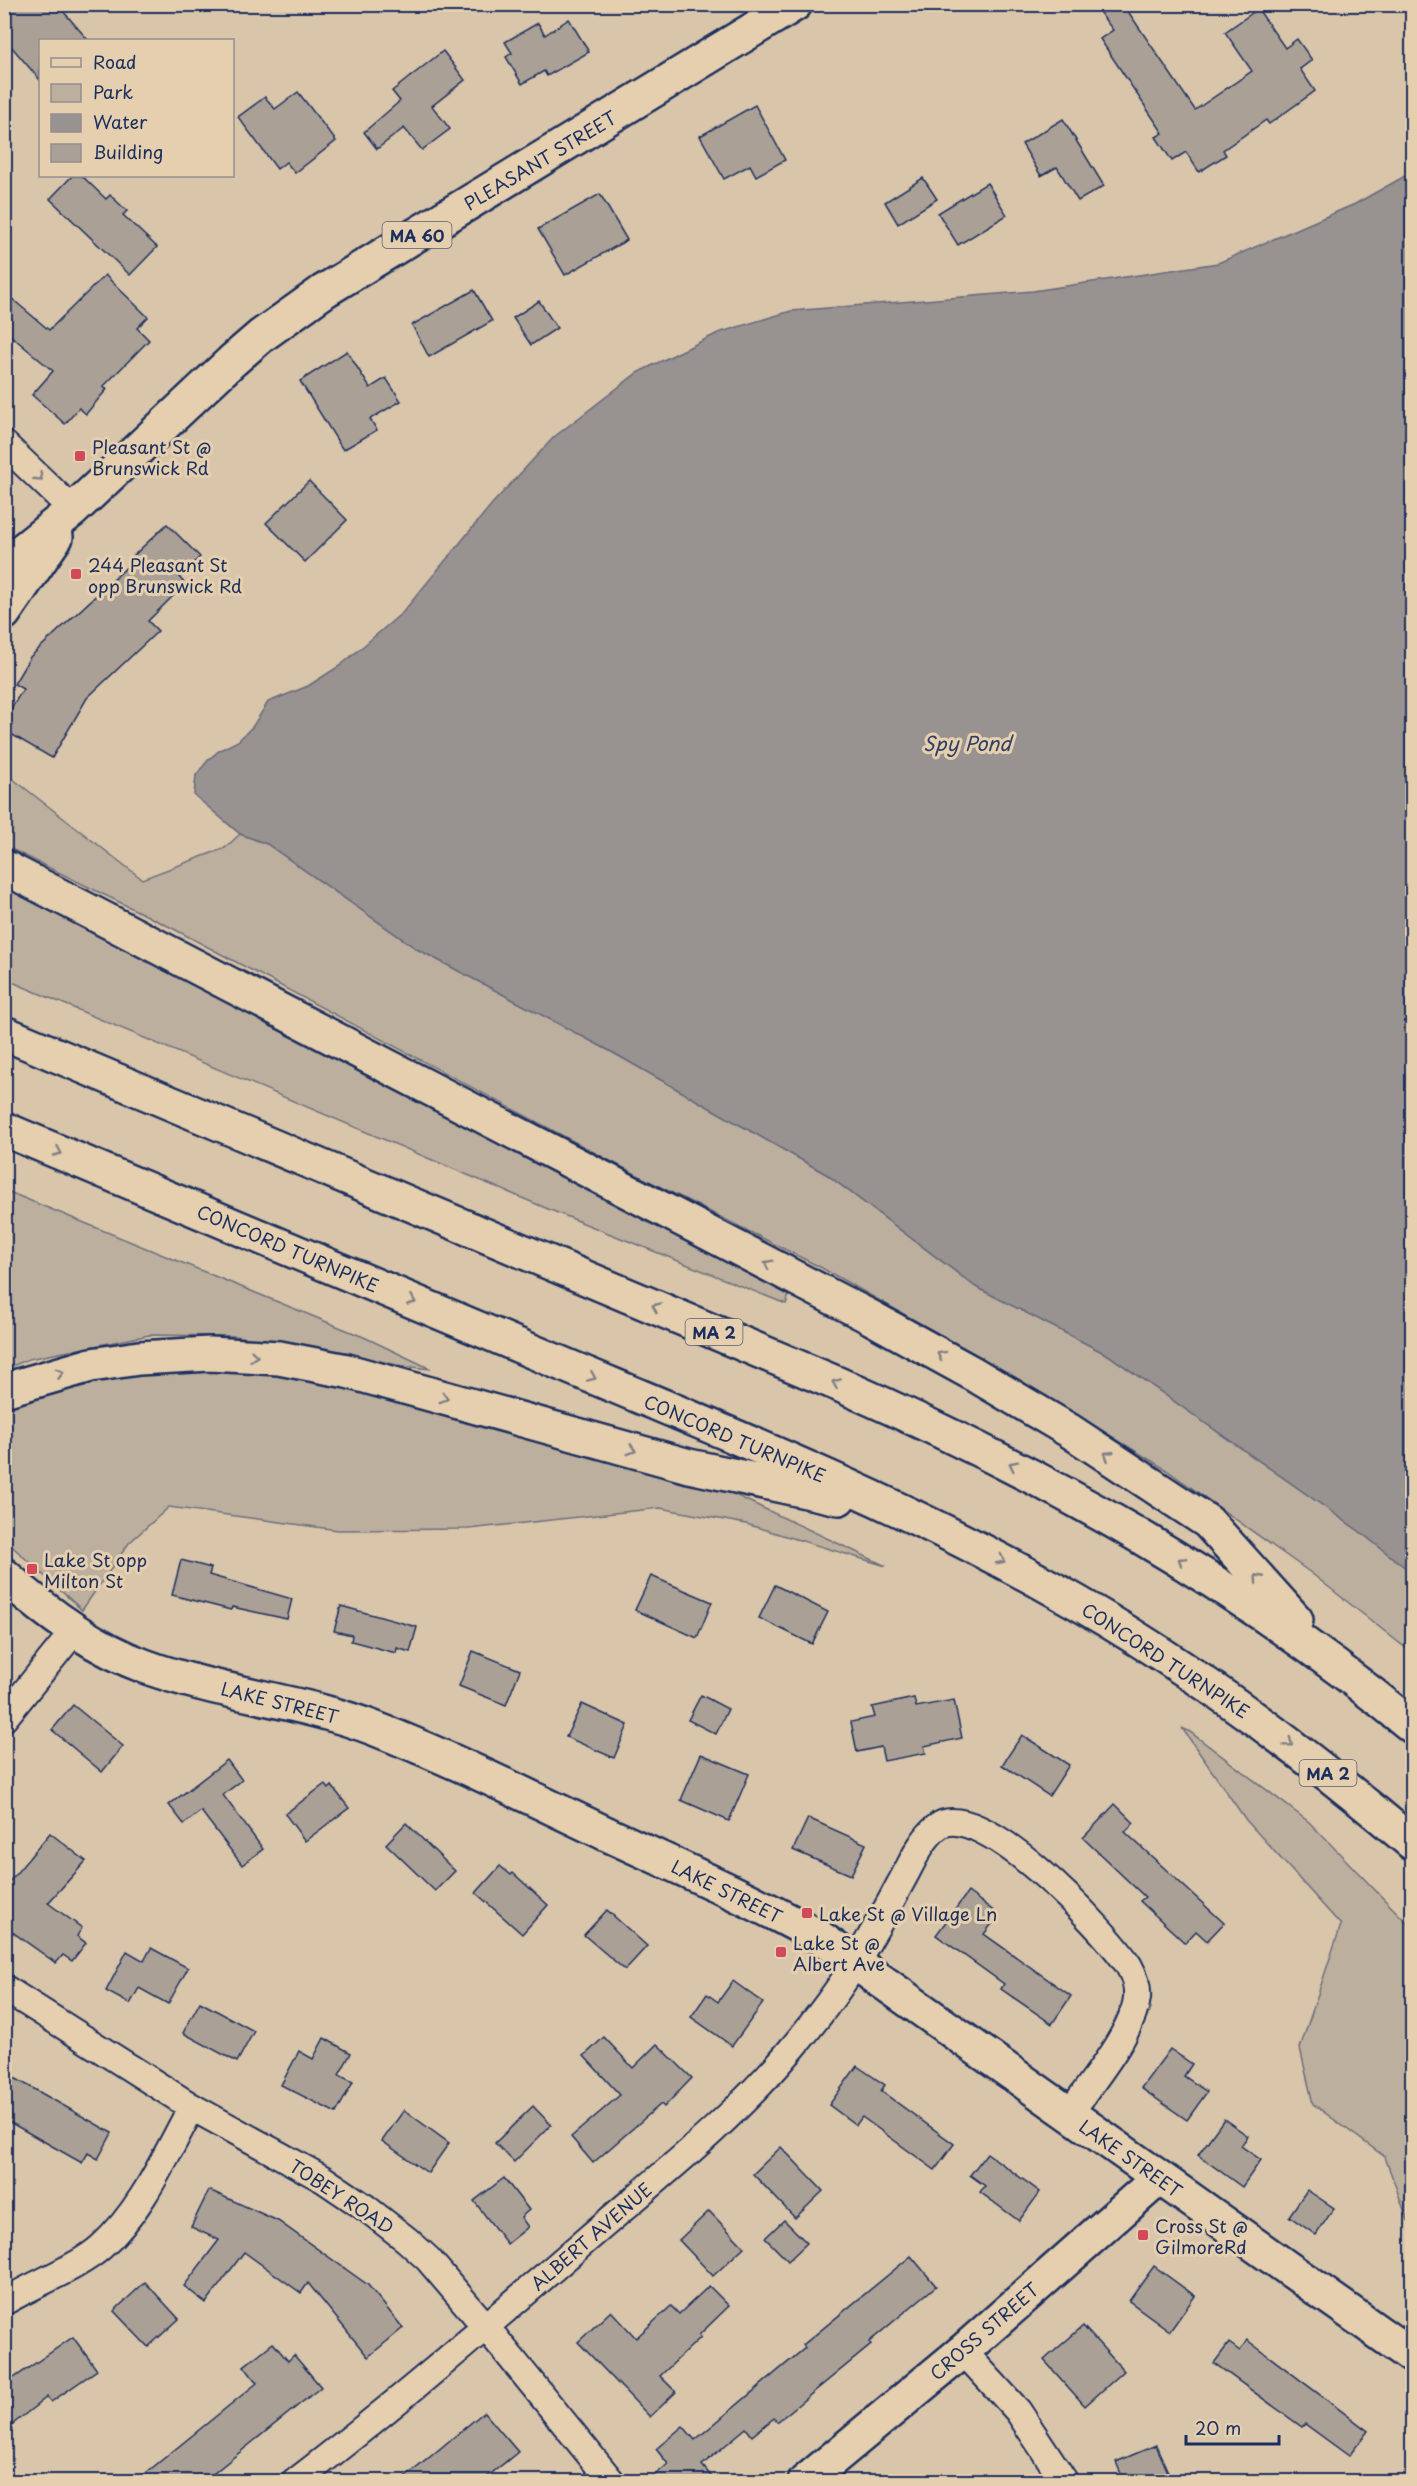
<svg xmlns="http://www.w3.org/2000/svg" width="1417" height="2486" font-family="'Playpen Sans',sans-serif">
  <rect width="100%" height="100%" fill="#d9c5a9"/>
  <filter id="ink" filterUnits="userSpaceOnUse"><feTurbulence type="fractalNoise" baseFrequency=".0167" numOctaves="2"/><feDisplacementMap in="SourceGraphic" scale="12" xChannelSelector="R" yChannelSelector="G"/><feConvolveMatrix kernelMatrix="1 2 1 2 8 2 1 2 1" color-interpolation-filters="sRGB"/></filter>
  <g filter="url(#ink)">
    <g fill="#bdaf9e" stroke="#6c6f7e" stroke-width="1.5">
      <polygon points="4,772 142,879 225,848 240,834 267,844 417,949 610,1051 826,1174 976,1287 1108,1355 1359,1531 1412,1573 1412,1653 1311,1573 1165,1469 998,1367 820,1267 637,1175 174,929 5,846"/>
      <polygon points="4,884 570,1176 789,1295 786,1304 548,1209 5,979"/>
      <polygon points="4,1190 366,1338 431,1369 402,1366 348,1354 234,1336 149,1335 29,1359 5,1369"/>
      <polygon points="175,1368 244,1370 300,1376 394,1396 635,1461 731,1493 886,1566 746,1524 660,1508 468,1529 338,1530 169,1507 129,1543 82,1610 5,1540 4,1404 84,1381"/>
      <polygon points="1182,1728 1190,1732 1309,1822 1412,1928 1412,2215 1408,2221 1385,2157 1313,2104 1300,2048 1341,1925 1246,1820"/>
    </g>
    <polygon fill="#989290" stroke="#666a7c" stroke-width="1.5" points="1412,172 1412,1573 1359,1531 1108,1355 976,1287 826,1174 610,1051 417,949 267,844 240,834 194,795 196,775 209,759 220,750 238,741 253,726 268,702 308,686 341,665 403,612 492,504 554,437 637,373 718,333 791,311 1033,291 1218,263 1355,204"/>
    <g fill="#aaa096" stroke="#1b2f5e" stroke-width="1.5">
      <polygon points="4,4 57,4 88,40 40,40 40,80 4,38"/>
      <polygon points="1093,4 1123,4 1195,110 1252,71 1225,32 1258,9 1285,48 1297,39 1312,60 1300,69 1315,91 1269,124 1266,120 1223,150 1226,155 1199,172 1186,152 1172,161 1156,137 1163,133 1100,39 1113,30"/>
      <polygon points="569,19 589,52 547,76 544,71 522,84 506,57 512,53 505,42 538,23 545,35"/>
      <polygon points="443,51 465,80 432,106 450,129 422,150 404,128 377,149 364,132 400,101 392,91"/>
      <polygon points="298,92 336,141 295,173 286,162 277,169 238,117 265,97 275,109"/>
      <polygon points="755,105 785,160 756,176 750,165 724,179 700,136"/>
      <polygon points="1063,119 1104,186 1078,201 1057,167 1041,176 1022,144"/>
      <polygon points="72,176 82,176 106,199 110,195 127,211 123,215 157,247 130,275 50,199"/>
      <polygon points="923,178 937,199 898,224 885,202"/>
      <polygon points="987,183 1007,215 958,245 938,213"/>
      <polygon points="600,194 627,240 565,275 538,229"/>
      <polygon points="105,275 148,317 137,328 149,340 103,387 107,389 86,414 79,408 65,424 32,395 53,371 4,330 4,292 49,330"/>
      <polygon points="474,290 492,321 429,357 412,325"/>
      <polygon points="539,301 557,328 531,345 513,318"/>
      <polygon points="347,351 370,388 386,378 401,401 370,419 377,430 343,450 300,381"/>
      <polygon points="309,481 347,520 305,562 266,523"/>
      <polygon points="167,524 200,557 179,577 185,584 148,621 158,631 87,698 52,758 4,730 4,720 23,689 14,684 30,657 132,562 129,560"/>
      <polygon points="181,1560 211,1568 209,1575 292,1599 287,1619 232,1607 231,1610 172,1595"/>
      <polygon points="651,1576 712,1602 697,1638 635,1610"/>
      <polygon points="775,1585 828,1612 812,1644 759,1618"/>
      <polygon points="341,1606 417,1627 410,1652 397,1648 396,1653 351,1641 352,1635 334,1631"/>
      <polygon points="473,1651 520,1670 506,1705 459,1686"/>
      <polygon points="701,1695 728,1709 716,1734 688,1720"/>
      <polygon points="914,1698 916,1707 954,1700 962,1738 924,1746 926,1753 884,1761 881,1747 857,1752 851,1722 875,1717 872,1707"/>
      <polygon points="582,1704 628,1725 614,1758 566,1737"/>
      <polygon points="73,1705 123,1746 102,1772 52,1730"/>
      <polygon points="1022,1735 1069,1765 1049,1796 1002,1765"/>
      <polygon points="701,1754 749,1774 729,1821 681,1800"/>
      <polygon points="227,1760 242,1780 223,1795 263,1849 242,1865 201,1811 184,1824 169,1805"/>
      <polygon points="325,1784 329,1789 332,1786 349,1808 305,1841 285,1814"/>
      <polygon points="1115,1804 1134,1823 1125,1832 1224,1923 1207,1941 1196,1931 1185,1943 1140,1901 1145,1897 1083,1838"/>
      <polygon points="808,1818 866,1844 851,1875 793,1850"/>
      <polygon points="406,1823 455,1871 435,1891 386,1844"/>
      <polygon points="50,1833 86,1861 48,1903 82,1928 77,1936 86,1943 72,1961 63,1955 56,1963 4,1926 4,1888"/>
      <polygon points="500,1866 511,1875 513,1873 548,1905 522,1934 476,1893"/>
      <polygon points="968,1892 999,1915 984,1934 1071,1996 1052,2024 1001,1989 1004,1984 936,1935"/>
      <polygon points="607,1910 647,1946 625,1970 584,1935"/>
      <polygon points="151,1948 188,1968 168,2004 139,1988 130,2004 106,1991 127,1951 144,1961"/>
      <polygon points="733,1981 763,2003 732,2046 691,2017 707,1994 718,2002"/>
      <polygon points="200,2002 254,2031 237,2062 183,2033"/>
      <polygon points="604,2037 633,2068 657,2044 692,2078 664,2107 661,2104 593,2163 571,2137 620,2095 584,2056"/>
      <polygon points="324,2038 351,2053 339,2075 353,2082 336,2113 281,2085 299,2051 313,2059"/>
      <polygon points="1170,2049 1192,2064 1184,2076 1207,2092 1187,2120 1141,2088"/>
      <polygon points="857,2066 885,2085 881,2091 954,2144 935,2170 862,2117 856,2125 829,2105"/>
      <polygon points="4,2072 112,2133 98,2159 88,2153 82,2163 4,2119"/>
      <polygon points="533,2106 551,2125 514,2162 495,2143"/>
      <polygon points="404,2110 449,2143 428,2173 382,2141"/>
      <polygon points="1224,2119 1248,2136 1241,2146 1261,2160 1242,2187 1198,2155"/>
      <polygon points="781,2147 823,2191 795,2218 753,2174"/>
      <polygon points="987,2153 1040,2192 1019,2221 980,2192 985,2186 970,2175"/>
      <polygon points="504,2178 529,2210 521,2217 528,2227 507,2244 474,2201"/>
      <polygon points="209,2190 278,2221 368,2285 403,2328 368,2357 308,2283 301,2293 244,2252 206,2303 184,2286 219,2240 191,2227"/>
      <polygon points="1307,2190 1334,2208 1316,2235 1289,2216"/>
      <polygon points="709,2211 744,2247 713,2276 679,2240"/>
      <polygon points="784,2220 807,2243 788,2261 765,2238"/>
      <polygon points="911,2256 936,2286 869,2342 871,2345 777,2422 774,2418 752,2436 746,2428 702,2465 715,2481 648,2481 668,2464 656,2449 683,2426 695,2440 805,2348 803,2345"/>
      <polygon points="1154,2266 1195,2296 1170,2331 1129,2301"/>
      <polygon points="145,2282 179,2319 148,2347 114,2311"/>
      <polygon points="709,2286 729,2306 699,2335 701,2337 660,2376 676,2392 650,2417 578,2342 611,2311 636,2338 671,2306 679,2314"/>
      <polygon points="1083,2326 1124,2371 1085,2406 1044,2360"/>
      <polygon points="73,2337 97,2370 51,2402 47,2397 4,2431 4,2385"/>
      <polygon points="1247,2340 1368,2431 1349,2456 1305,2424 1302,2427 1214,2363 1229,2343 1240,2351"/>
      <polygon points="273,2343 288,2361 294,2355 321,2387 204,2481 136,2481 257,2383 244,2366"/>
      <polygon points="484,2412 518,2452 482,2481 401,2481"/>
      <polygon points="1156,2445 1172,2481 1124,2481 1116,2462"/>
    </g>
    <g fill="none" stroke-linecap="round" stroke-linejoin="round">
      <g stroke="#1b2f5e" stroke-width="30">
        <g id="street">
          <polyline points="4,444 73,510"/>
          <polyline points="4,1718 75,1630"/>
          <polyline points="4,1988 192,2107 323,2179 366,2208 407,2240 428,2259 486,2327 612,2482"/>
          <path d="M4 2302C32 2285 79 2267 101 2247 142 2211 166 2154 192 2107"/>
          <polyline points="963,2351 1018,2411 1065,2482"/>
          <path d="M295 2482C397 2404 494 2320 591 2236 659 2177 731 2121 789 2052 813 2024 838 1992 857 1960 872 1935 887 1909 900 1884 911 1865 920 1841 937 1827 978 1794 1107 1932 1129 1966 1134 1975 1138 1987 1137 1998 1133 2033 1090 2084 1069 2114"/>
        </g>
      </g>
      <g stroke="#1b2f5e" stroke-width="38">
        <g id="secondary">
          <path d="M4 1575C45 1612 93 1647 144 1666 220 1694 301 1700 376 1729 455 1760 531 1798 607 1834 678 1867 751 1899 819 1937L1412 2356"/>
          <polyline points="805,2482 963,2351 1159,2178"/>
        </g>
      </g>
      <g stroke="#1b2f5e" stroke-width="38">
        <g id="primary">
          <polyline points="4,565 73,510 232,361 261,336 324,291 795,4"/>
          <polyline points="4,613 56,537"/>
        </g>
      </g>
      <g stroke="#1b2f5e" stroke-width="38">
        <g id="highway">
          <polyline points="4,867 872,1318 972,1373 1070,1431 1208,1522 1296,1620"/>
          <path d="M4 1033 838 1384C1048 1476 1234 1580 1412 1726"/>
          <path d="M4 1129C186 1205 367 1282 548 1358 717 1429 888 1497 1048 1586 1179 1658 1299 1747 1412 1843"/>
          <polyline points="4,1390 91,1365 139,1358 210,1354 279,1358 347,1371 689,1466 839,1498"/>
        </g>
      </g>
      <use href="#street" stroke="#e5cfae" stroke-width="26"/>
      <use href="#secondary" stroke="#e5cfae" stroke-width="33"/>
      <use href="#primary" stroke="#e5cfae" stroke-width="33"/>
      <use href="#highway" stroke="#e5cfae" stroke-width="33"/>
    </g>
    <defs><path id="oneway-chevron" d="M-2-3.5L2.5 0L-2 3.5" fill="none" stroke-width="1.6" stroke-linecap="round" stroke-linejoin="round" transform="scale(1.5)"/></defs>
    <g stroke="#807f86">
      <use href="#oneway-chevron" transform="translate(39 477) rotate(44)"/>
      <use href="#oneway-chevron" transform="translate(58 1152) rotate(23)"/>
      <use href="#oneway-chevron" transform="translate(768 1264) rotate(-153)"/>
      <use href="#oneway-chevron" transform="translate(412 1301) rotate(23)"/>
      <use href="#oneway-chevron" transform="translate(656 1307) rotate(-157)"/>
      <use href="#oneway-chevron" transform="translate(941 1355) rotate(-151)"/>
      <use href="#oneway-chevron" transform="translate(254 1356) rotate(5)"/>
      <use href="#oneway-chevron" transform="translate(60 1373) rotate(-14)"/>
      <use href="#oneway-chevron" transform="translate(592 1377) rotate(23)"/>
      <use href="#oneway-chevron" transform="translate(836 1383) rotate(-157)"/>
      <use href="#oneway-chevron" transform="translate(444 1398) rotate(16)"/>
      <use href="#oneway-chevron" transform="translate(632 1450) rotate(16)"/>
      <use href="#oneway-chevron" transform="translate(1108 1455) rotate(-148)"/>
      <use href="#oneway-chevron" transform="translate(1013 1465) rotate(-153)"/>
      <use href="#oneway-chevron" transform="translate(1001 1560) rotate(28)"/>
      <use href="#oneway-chevron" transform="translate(1182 1561) rotate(-148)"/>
      <use href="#oneway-chevron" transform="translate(1258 1578) rotate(-132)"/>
      <use href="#oneway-chevron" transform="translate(1289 1743) rotate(37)"/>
    </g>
  </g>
  <g fill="#d1495b" stroke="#e5cfae" stroke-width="2">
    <rect x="74" y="450" width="12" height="12" rx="3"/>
    <rect x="70" y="568" width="12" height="12" rx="3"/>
    <rect x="26" y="1563" width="12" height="12" rx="3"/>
    <rect x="801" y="1907" width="12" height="12" rx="3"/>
    <rect x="775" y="1946" width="12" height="12" rx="3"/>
    <rect x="1137" y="2229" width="12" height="12" rx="3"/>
  </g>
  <g text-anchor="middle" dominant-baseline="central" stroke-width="6" stroke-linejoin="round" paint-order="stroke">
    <g fill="#e5cfae" stroke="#585f76" stroke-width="1.5">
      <rect x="382.5" y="222" width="69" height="26" rx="4.5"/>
      <rect x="685.5" y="1319" width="57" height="26" rx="4.5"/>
      <rect x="1299.5" y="1760" width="57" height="26" rx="4.5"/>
    </g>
    <g font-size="16" font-weight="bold" fill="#1b2f5e">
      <text x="417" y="235">MA 60</text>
      <text x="714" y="1332">MA 2</text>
      <text x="1328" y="1773">MA 2</text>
    </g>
    <g font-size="18" fill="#1b2f5e" stroke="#e5cfae">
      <text transform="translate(540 160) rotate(-31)">PLEASANT STREET</text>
      <text transform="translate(288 1248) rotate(23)">CONCORD TURNPIKE</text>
      <text transform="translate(735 1438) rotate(23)">CONCORD TURNPIKE</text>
      <text transform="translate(1166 1660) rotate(33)">CONCORD TURNPIKE</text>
      <text transform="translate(280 1702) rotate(14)">LAKE STREET</text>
      <text transform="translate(727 1891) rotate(26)">LAKE STREET</text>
      <text transform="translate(1131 2158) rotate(35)">LAKE STREET</text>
      <text transform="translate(342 2196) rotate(33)">TOBEY ROAD</text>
      <text transform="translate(591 2236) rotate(-41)">ALBERT AVENUE</text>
      <text transform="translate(984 2331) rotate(-41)">CROSS STREET</text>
    </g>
    <g font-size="18" fill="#1b2f5e" stroke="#e5cfae" text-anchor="start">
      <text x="92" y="446">Pleasant St @<tspan x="92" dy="21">Brunswick Rd</tspan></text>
      <text x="88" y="564">244 Pleasant St<tspan x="88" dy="21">opp Brunswick Rd</tspan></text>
      <text x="44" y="1559">Lake St opp<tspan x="44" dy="21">Milton St</tspan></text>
      <text x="819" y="1913">Lake St @ Village Ln</text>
      <text x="793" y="1942">Lake St @<tspan x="793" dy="21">Albert Ave</tspan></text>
      <text x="1155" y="2225">Cross St @<tspan x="1155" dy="21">GilmoreRd</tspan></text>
    </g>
    <g font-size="20" font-style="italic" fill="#2e3e66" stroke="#e5cfae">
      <text x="967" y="743">Spy Pond</text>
    </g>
  </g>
  <rect width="1417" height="2486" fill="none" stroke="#e5cfae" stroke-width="24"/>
  <rect x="12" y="12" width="1393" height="2462" fill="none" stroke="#1b2f5e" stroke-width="2" filter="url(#ink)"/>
  <rect x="39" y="39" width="195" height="138" fill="#e5cfae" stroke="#948f8e" stroke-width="1.5"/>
  <rect x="51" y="58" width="30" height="9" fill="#e5cfae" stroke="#948f8e" stroke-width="1.5"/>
  <text x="93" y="69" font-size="18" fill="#1b2f5e">Road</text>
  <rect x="51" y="84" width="30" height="18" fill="#bdaf9e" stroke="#948f8e" stroke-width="1.5"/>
  <text x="93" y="99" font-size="18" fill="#1b2f5e">Park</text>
  <rect x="51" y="114" width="30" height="18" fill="#989290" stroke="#948f8e" stroke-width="1.5"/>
  <text x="93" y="129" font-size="18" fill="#1b2f5e">Water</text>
  <rect x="51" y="144" width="30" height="18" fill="#aaa096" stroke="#948f8e" stroke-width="1.5"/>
  <text x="93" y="159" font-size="18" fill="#1b2f5e">Building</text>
  <path d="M1186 2435v9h93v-9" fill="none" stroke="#1b2f5e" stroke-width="3"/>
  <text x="1195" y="2435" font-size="18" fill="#1b2f5e" stroke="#e5cfae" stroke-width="4.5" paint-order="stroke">20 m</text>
</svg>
